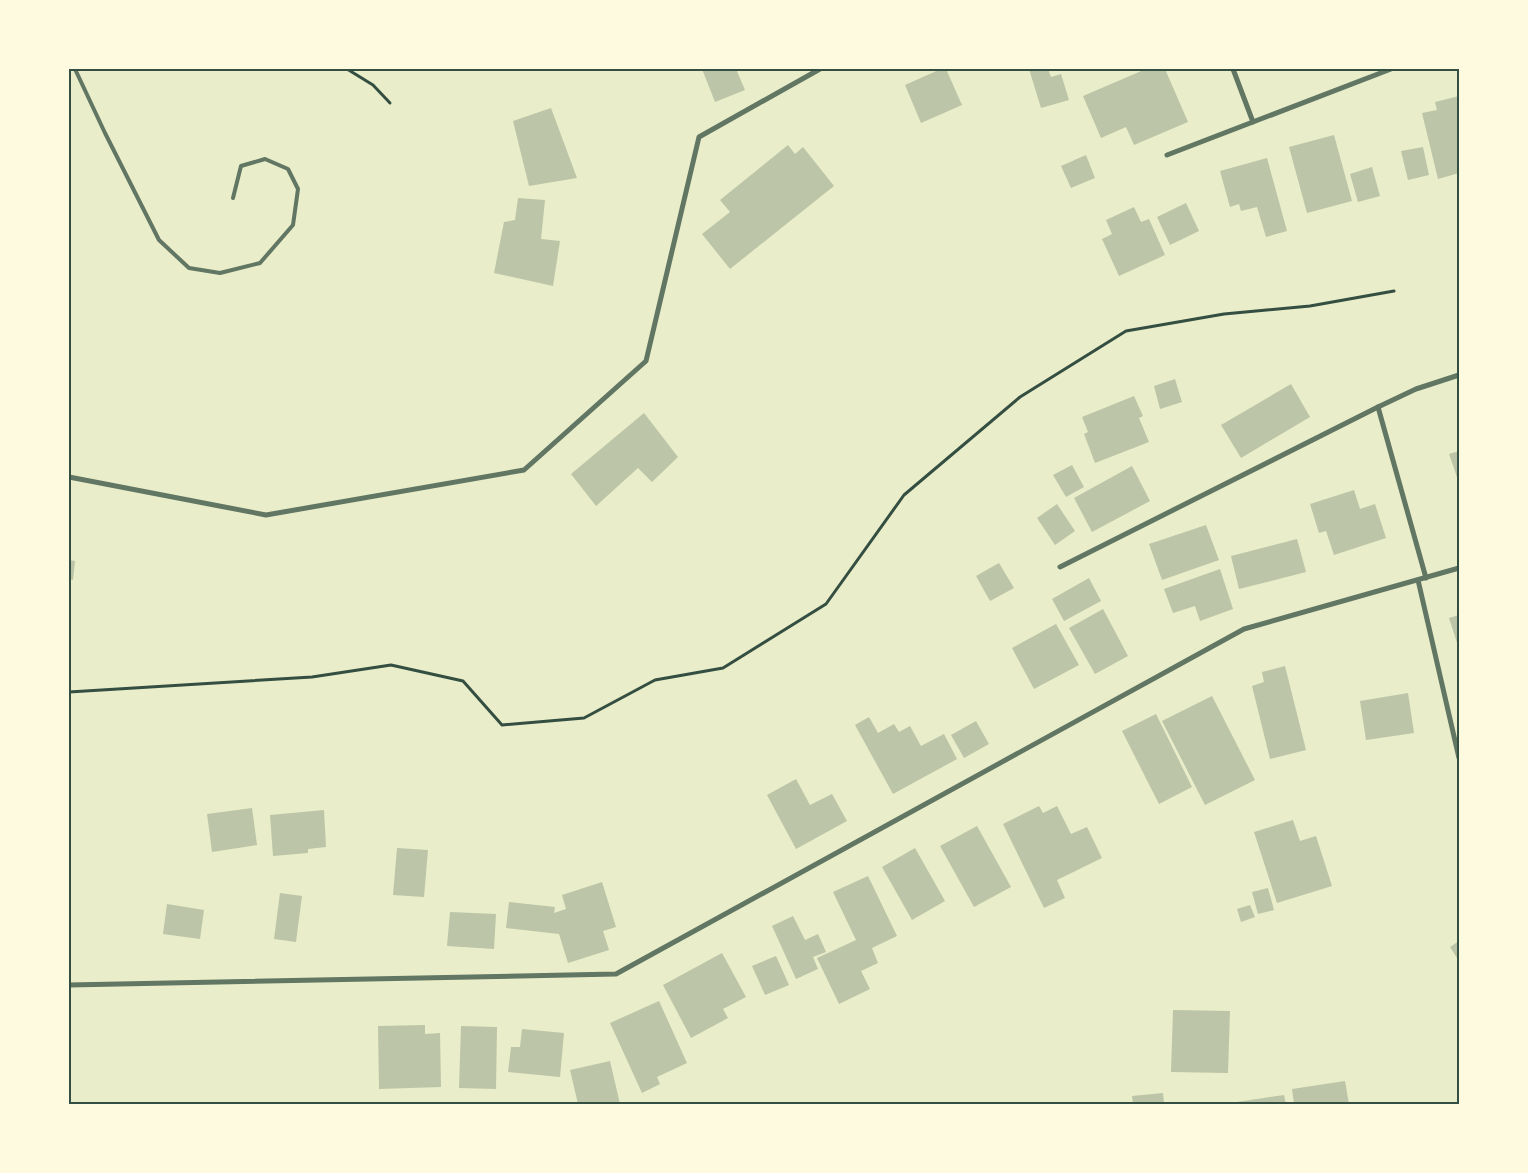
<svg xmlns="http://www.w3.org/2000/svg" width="1528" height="1173" font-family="'Work Sans',sans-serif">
  <rect width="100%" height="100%" fill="#e9edc9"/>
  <g fill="#bcc5a7">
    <polygon points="702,69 736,69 745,90 715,102"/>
    <polygon points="941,69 946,69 962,105 921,123 905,85"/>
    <polygon points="1029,69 1048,69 1051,77 1061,74 1069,100 1041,108"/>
    <polygon points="1146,69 1165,69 1188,122 1134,145 1126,127 1101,138 1083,96"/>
    <polygon points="1459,96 1459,173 1438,179 1422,113 1437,110 1435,102"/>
    <polygon points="551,108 577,178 529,186 513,121"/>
    <polygon points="1334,135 1352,201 1307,213 1289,147"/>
    <polygon points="788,145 795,154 803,147 834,186 730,269 702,234 730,212 720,200"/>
    <polygon points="1423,147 1429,175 1408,180 1401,151"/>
    <polygon points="1086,155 1095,178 1071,188 1061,166"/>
    <polygon points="1267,158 1287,231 1266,237 1257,207 1241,211 1239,204 1230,207 1220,171"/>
    <polygon points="1372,167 1380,196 1358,202 1350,174"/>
    <polygon points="518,198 545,200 541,239 560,241 553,286 494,273 504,222 515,220"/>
    <polygon points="1186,203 1199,231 1170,245 1157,217"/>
    <polygon points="1134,207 1141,222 1149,219 1165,255 1119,276 1102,239 1112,234 1106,220"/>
    <polygon points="1175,379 1182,402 1160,409 1154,386"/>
    <polygon points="1291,384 1310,417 1241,458 1221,425"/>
    <polygon points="1134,396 1143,416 1139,418 1149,442 1095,463 1084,434 1088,432 1082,417"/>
    <polygon points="644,413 678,457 652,482 638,468 596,506 571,474"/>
    <polygon points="1459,451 1459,483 1449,454"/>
    <polygon points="1072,465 1084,487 1066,497 1053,475"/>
    <polygon points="1132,466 1150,501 1092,532 1074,498"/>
    <polygon points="1354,490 1360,509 1375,504 1386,538 1334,555 1326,531 1319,533 1310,504"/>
    <polygon points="1057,504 1075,531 1055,545 1037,518"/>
    <polygon points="1206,525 1219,560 1162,580 1149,544"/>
    <polygon points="1297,539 1306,572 1239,589 1231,556"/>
    <polygon points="69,560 75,561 73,580 69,579"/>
    <polygon points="999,563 1014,588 990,601 976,576"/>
    <polygon points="1220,569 1233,609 1200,621 1195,606 1173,613 1164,589"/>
    <polygon points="1089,578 1101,601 1064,621 1052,599"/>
    <polygon points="1103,609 1128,656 1095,674 1069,628"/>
    <polygon points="1459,615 1459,649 1449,618"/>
    <polygon points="1056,624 1079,665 1034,689 1012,648"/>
    <polygon points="1285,666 1306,750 1270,759 1252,686 1264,682 1262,672"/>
    <polygon points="1408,693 1414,733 1366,740 1360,701"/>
    <polygon points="1212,696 1255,780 1205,805 1162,721"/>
    <polygon points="1156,714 1192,787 1159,804 1122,731"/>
    <polygon points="869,717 878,733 894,724 899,732 910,726 921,746 944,734 957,759 893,794 855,725"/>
    <polygon points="976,721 989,744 964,758 951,735"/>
    <polygon points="796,779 810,805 832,794 847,821 796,849 767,795"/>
    <polygon points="1039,806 1043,813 1057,806 1071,834 1087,827 1102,858 1057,880 1065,898 1044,908 1003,824"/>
    <polygon points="252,808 257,845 212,852 207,814"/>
    <polygon points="324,810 326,847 308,849 308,853 273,856 270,815"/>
    <polygon points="1293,820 1300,841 1316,836 1332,886 1277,903 1254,832"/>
    <polygon points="977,826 1011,887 974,907 940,846"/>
    <polygon points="397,848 428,850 424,897 393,895"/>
    <polygon points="915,848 945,901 912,920 882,867"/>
    <polygon points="868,876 897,936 872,948 878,963 861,971 870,989 839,1004 817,958 856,940 833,892"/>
    <polygon points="602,882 616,927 603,931 609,950 568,963 559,934 506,928 509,902 555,907 554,913 566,909 562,895"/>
    <polygon points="1268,888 1274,910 1258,914 1252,892"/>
    <polygon points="280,893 302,896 296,942 274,939"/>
    <polygon points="167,904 204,910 200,939 163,934"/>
    <polygon points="1250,905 1255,917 1241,922 1237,909"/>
    <polygon points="450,912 496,914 494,949 447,946"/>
    <polygon points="793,916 805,940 818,934 826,952 813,957 818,969 796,979 772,926"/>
    <polygon points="1459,941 1459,961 1450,947"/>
    <polygon points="722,953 746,997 723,1009 728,1018 691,1038 663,985"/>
    <polygon points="776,956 789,985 765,995 752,966"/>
    <polygon points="659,1001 687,1063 657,1077 660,1084 642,1093 610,1023"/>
    <polygon points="1173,1010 1230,1011 1228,1073 1171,1072"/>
    <polygon points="425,1025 425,1034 440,1033 441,1087 379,1089 378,1026"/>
    <polygon points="461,1026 497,1027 496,1089 459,1088"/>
    <polygon points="522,1029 564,1033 560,1077 508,1072 511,1047 520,1047"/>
    <polygon points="610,1061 620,1104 578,1104 570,1070"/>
    <polygon points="1345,1081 1349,1104 1294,1104 1292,1089"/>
    <polygon points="1163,1093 1164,1104 1133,1104 1132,1096"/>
    <polygon points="1284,1095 1286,1104 1231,1104 1230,1103"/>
  </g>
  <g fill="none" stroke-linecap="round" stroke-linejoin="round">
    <g stroke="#344e41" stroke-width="3">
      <polyline points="347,69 373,85 390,103"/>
      <polyline points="69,692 312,677 391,665 463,681 502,725 584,718 655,680 723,668 826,604 904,495 1020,397 1126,331 1224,314 1310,306 1394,291"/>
    </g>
    <polyline stroke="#617663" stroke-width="4" points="75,69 105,133 159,240 189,268 220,273 260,263 293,225 298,189 288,169 265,159 241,166 233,198"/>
    <g stroke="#617663" stroke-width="5">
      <polyline points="1233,69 1253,122"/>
      <polyline points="1167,155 1391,69"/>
      <polyline points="1378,407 1426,578"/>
      <polyline points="69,477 266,515 524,470 646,361 699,137 820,69"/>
      <polyline points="1060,567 1378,407 1416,389 1459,375"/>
      <polyline points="1418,580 1459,758"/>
      <polyline points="69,985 616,974 1244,629 1459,568"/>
    </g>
  </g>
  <rect width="1528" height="1173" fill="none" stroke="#fefae0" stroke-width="140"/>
  <rect x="70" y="70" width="1388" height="1033" fill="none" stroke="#344e41" stroke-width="2"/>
</svg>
